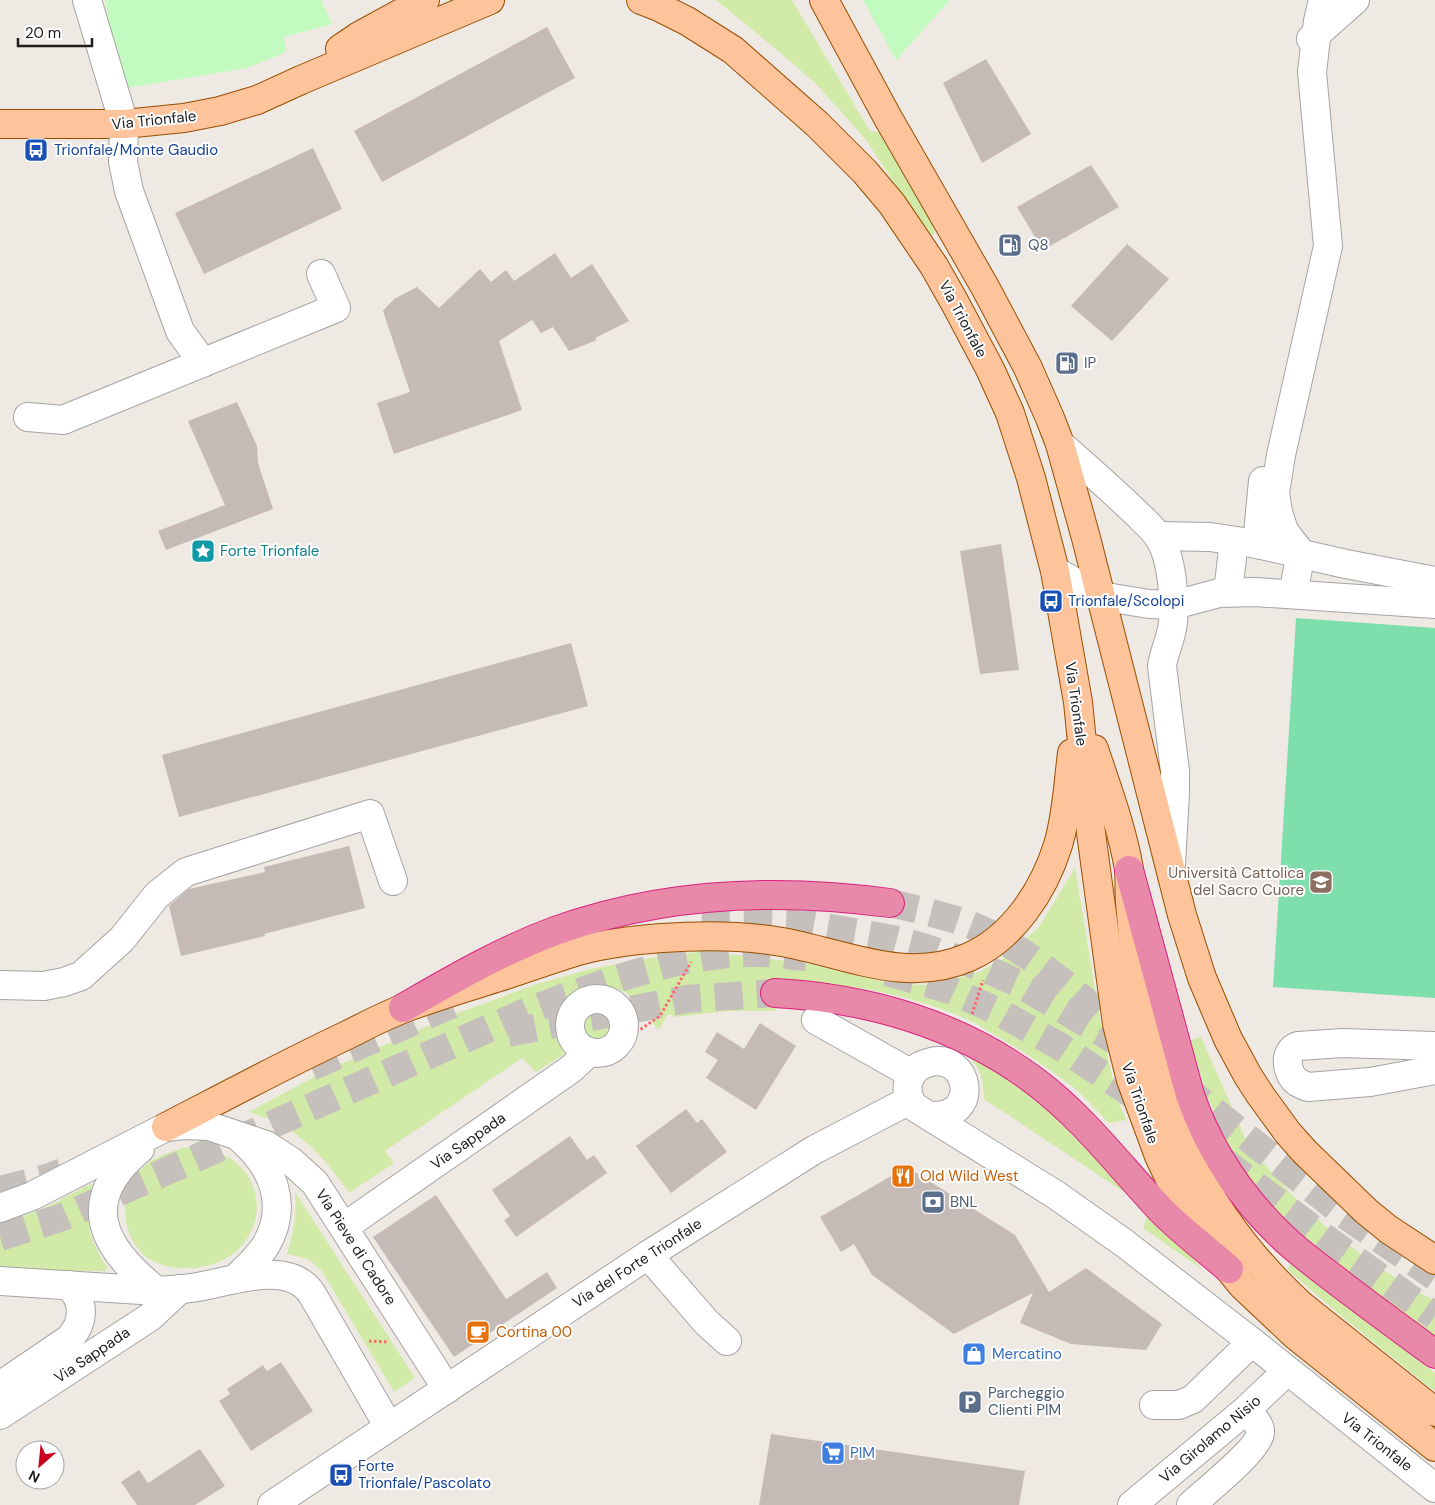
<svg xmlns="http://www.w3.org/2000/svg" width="1435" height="1505" font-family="'DM Sans',sans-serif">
  <rect width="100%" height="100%" fill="#efe9e3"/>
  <g fill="#d2eaa8">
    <polygon points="716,0 792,0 870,131 880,132 935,228 934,234 931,236 901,193 868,143 846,117 814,82 777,50"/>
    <path d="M1075 868 1103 1037 1117 1098 1126 1120 1109 1123C1097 1111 1085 1097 1072 1086 1048 1067 1022 1051 995 1035 987 1031 978 1024 969 1020 909 994 840 980 775 984V1011H726L676 1017 668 1014 659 1030 627 993 616 988 599 984 575 992 563 1004 558 1017 560 1030 564 1036 563 1055 536 1072 522 1058 385 1151 394 1163 349 1193C321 1153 297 1126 249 1112L327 1070 455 1014 537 984 591 969 644 959 703 951 805 963 892 984 926 985 964 977 976 973 1002 960 1039 927Z"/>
    <circle cx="598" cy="1025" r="14"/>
    <polygon points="1201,1037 1247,1142 1260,1159 1290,1193 1334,1234 1373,1263 1409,1287 1435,1301 1435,1341 1309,1245 1258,1196 1208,1114 1215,1112 1208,1099 1190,1040"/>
    <path d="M973 1053 1040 1095 1133 1198 984 1099C983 1081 982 1072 970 1058Z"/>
    <path d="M183 1148C276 1143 282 1257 196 1268 181 1269 168 1268 155 1262 120 1245 116 1194 142 1168 153 1157 169 1153 183 1148Z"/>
    <path d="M92 1183C86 1223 86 1232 107 1268L105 1271H48L0 1268V1225L47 1207Z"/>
    <path d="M295 1192 415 1378 394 1392 321 1270 308 1259 287 1254C294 1231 297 1216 295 1192Z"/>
    <polygon points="1149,1212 1203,1270 1143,1228"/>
    <path d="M1291 1264 1435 1373V1391C1384 1351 1335 1312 1287 1269Z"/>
  </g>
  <g fill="#c3fabf">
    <polygon points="105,0 321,0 332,24 284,37 286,52 247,68 126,88 119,69"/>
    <polygon points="863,0 950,0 896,60"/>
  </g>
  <polygon fill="#7fdfac" points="1296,618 1435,628 1435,998 1273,987"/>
  <g fill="#c6bab6">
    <polygon points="547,27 575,78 382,182 354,131"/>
    <polygon points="986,59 1031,134 982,163 943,83"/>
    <polygon points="313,148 342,209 204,274 175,213"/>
    <polygon points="1091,165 1119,207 1043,250 1017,207"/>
    <polygon points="1127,244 1169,279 1112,341 1071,306"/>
    <polygon points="555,253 571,278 592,264 629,321 595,338 597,340 569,351 553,327 541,333 532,320 499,341 522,410 394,454 377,403 410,392 383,311 394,299 417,287 439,308 480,269 491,282 506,270 514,281"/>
    <polygon points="237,402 257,446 258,463 273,509 166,550 158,531 225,505 188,421"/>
    <polygon points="1001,544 1019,670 980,674 960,551"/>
    <polygon points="571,643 588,706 179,817 162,755"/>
    <polygon points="349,846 365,908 264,934 265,936 181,956 169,906 189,889 265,872 264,867"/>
    <polygon points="760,1023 796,1046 756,1110 706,1078 718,1060 705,1052 717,1032 744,1049"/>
    <polygon points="686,1109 697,1123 702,1119 727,1152 671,1193 636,1146"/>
    <polygon points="570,1136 587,1160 594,1155 607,1173 516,1237 504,1220 510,1216 492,1190"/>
    <polygon points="907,1167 1015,1235 1049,1292 1086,1268 1162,1324 1146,1350 1071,1344 1020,1323 1033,1293 954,1334 872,1275 854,1244 841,1252 820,1217"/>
    <polygon points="436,1195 506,1299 547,1272 557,1288 454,1357 373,1237"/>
    <polygon points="281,1362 313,1411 251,1451 219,1401 230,1394 227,1389 263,1365 267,1371"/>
    <polygon points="771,1434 1025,1471 1019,1505 759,1505"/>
    <polygon points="200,1449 225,1486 195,1505 137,1505 121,1482 139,1470 148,1483"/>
  </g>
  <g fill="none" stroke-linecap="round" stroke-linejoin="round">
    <g stroke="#c5c0bb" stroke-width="28" stroke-dasharray="28 14" stroke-linecap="butt">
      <path d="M890 903C916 909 943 915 968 924 1021 944 1068 985 1109 1023"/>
      <polyline points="702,925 771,923 813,925 893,939 920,946 981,967 1018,983 1138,1054"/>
      <polyline points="887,972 950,990 999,1012 1061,1047 1148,1105"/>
      <polyline points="508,1033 687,999 775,993"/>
      <polyline points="311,1067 457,1002"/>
      <polyline points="1181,1085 1345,1215 1435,1277"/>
      <polyline points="1222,1160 1336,1246 1435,1316"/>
      <polyline points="0,1190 46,1178 62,1172"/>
      <path d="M0 1237 63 1217 528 1011C603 983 682 951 764 953 778 954 792 956 806 957"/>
    </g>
    <g stroke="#a4a4a4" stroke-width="30">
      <g id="minor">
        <polyline points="87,0 124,124 123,162 129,191 180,331 203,363"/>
        <polyline points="1311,39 1355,0"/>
        <polyline points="28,417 63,420 336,308 321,274"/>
        <path d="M1060 444C1085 466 1110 488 1134 511 1143 520 1154 529 1160 539 1172 559 1175 599 1173 622 1172 637 1164 651 1162 666L1175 771V793L1171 864"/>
        <polyline points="1158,536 1210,537 1257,544 1346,564 1435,581"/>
        <polyline points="1257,544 1263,481"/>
        <polyline points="1055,571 1100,596 1149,604 1174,605 1219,593 1255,592 1435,604"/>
        <polyline points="1228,592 1234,541"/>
        <polyline points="1293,594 1301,553 1284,531 1278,512 1275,493 1281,455 1328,246 1312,72 1318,21 1323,0"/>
        <polyline points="0,985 44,986 64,982 81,976 122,939 157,895 186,872 370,814 393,881"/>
        <circle cx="597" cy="1026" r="27"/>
        <polyline points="816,1020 912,1074"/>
        <path d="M1435 1046 1343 1043 1298 1046C1283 1051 1286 1073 1297 1082 1301 1084 1305 1086 1308 1087L1370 1082 1435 1070"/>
        <path d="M931 1116C982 1118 969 1053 931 1062 923 1064 917 1066 912 1074 905 1084 907 1096 913 1106L1056 1195 1124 1243 1252 1342 1435 1488"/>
        <path d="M140 1149C77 1201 102 1248 157 1291"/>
        <polyline points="0,1208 32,1196 166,1127 185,1125 209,1126 266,1145 292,1162 315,1183 447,1389"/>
        <polyline points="344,1227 571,1069 589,1052"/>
        <polyline points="648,1255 707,1323 727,1341"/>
        <path d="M235 1279C246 1268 258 1258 266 1245 289 1205 273 1167 241 1139"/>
        <path d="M0 1281 157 1291C173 1290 188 1289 203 1286 236 1280 290 1260 312 1294L389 1427"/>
        <path d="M0 1386 69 1339C85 1322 85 1300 68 1285"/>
        <polyline points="1154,1405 1179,1405 1193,1399 1252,1342"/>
        <polyline points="0,1415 150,1317 180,1289"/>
        <polyline points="272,1505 648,1255 814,1150 910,1100"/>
        <polyline points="1132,1505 1246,1410 1287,1371"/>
        <path d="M1191 1505C1205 1492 1259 1449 1260 1433 1261 1424 1251 1416 1246 1410"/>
      </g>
    </g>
    <g stroke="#974e00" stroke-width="30">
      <g id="major">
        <polyline points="641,0 659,7 687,21 733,50 817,124 865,172 892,204 934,266 955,303 990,369 1010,413 1031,478 1055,571 1078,702 1091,833 1117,1024 1131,1080 1159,1156 1176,1192 1229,1269 1242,1285 1295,1335 1435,1447"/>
        <polyline points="824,0 888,118 985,287 1028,368 1050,418 1060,444 1086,538 1182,915 1202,978 1228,1039 1248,1076 1261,1096 1288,1133 1305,1152 1366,1211 1388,1229 1435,1260"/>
        <polyline points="340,49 359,36 425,0"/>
        <polyline points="0,124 124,124 184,118 220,111 257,100 301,80 490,0"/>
        <path d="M1094 749C1107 788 1122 828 1129 869 1130 880 1129 892 1130 903 1133 934 1135 966 1140 997 1160 1121 1209 1221 1302 1306L1435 1412"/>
        <path d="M166 1127C224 1097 282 1066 341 1038 362 1028 383 1016 405 1008 439 995 474 985 509 974 533 966 557 957 582 950 608 943 635 940 662 938 702 935 743 935 782 942 844 953 906 985 969 957 1013 938 1044 890 1058 845 1067 815 1068 784 1072 753"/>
      </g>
    </g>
    <g stroke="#db217d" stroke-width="30">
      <g id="highway">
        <path d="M1129 870 1190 1095C1210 1153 1244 1202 1289 1243 1307 1259 1327 1273 1346 1288 1375 1310 1405 1332 1435 1354"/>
        <path d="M775 993C869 998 961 1025 1036 1082 1085 1119 1121 1168 1163 1212 1183 1232 1207 1250 1229 1269"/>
        <path d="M403 1008C452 980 501 951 555 931 663 892 778 888 890 903"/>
      </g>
    </g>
    <g stroke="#fc676e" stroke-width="3" stroke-dasharray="2.5 2.5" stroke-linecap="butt">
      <polyline points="972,1014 983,980"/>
      <polyline points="622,1037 641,1029 660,1016 691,962"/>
      <polyline points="369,1341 387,1342"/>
    </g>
    <use href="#minor" stroke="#fff" stroke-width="28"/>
    <use href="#major" stroke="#fdc39a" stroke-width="28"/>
    <use href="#highway" stroke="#e889a9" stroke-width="28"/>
  </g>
  <defs>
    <g id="bus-square" transform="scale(1.25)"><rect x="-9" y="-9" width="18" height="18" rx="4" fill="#1a4fb4" stroke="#fff"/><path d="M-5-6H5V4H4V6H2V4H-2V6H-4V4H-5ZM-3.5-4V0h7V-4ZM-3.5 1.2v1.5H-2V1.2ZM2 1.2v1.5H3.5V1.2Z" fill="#fff"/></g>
    <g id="fuel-square" transform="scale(1.25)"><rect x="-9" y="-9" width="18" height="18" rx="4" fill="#5c6f8a" stroke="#fff"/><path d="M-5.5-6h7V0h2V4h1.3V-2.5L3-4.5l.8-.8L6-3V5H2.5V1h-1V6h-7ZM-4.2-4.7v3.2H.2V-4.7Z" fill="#fff"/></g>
    <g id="sight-square" transform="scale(1.25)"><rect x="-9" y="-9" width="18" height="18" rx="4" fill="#0f9aa8" stroke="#fff"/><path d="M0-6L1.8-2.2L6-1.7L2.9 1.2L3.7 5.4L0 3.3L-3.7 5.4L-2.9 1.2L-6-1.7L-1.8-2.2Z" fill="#fff"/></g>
    <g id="university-square" transform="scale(1.25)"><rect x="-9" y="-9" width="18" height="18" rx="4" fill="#8d6e63" stroke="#fff"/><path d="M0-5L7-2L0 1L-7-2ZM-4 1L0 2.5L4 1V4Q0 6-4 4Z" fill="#fff"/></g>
    <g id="restaurant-square" transform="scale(1.25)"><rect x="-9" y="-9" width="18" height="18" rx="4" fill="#e8710a" stroke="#fff"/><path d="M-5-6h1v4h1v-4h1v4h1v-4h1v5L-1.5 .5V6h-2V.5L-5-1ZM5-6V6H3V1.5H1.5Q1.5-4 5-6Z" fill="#fff"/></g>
    <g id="bank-square" transform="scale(1.25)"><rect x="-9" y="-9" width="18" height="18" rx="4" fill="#5c6f8a" stroke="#fff"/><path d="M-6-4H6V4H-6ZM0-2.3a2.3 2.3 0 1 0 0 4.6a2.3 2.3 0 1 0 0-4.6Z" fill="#fff"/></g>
    <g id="cafe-square" transform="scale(1.25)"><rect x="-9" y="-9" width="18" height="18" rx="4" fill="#e8710a" stroke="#fff"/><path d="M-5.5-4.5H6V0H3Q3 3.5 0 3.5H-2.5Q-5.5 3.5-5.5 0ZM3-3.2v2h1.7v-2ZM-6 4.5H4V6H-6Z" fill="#fff"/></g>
    <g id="shop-square" transform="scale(1.25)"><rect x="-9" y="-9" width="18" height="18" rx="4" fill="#3f7fe0" stroke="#fff"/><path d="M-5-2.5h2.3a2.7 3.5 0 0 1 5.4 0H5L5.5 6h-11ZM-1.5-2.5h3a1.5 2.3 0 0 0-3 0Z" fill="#fff"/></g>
    <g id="parking-square" transform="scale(1.25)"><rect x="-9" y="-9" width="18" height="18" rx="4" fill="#5c6f8a" stroke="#fff"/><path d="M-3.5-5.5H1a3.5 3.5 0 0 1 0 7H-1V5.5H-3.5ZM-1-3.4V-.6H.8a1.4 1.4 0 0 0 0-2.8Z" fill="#fff"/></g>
    <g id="supermarket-square" transform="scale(1.25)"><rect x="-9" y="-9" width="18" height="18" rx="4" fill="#3f7fe0" stroke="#fff"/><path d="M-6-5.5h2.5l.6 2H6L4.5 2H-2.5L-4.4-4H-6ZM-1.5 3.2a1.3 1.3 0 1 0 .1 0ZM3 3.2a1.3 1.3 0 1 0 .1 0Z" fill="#fff"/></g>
  </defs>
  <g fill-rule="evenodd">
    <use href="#bus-square" x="36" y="150"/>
    <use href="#fuel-square" x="1010" y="245"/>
    <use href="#fuel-square" x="1067" y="363"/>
    <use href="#sight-square" x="203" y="551"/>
    <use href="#bus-square" x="1051" y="601"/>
    <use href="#university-square" x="1321" y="882"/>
    <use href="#restaurant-square" x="903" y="1176"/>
    <use href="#bank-square" x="933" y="1202"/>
    <use href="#cafe-square" x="478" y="1332"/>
    <use href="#shop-square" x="974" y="1354"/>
    <use href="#parking-square" x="970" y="1402"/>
    <use href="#supermarket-square" x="833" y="1453"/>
    <use href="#bus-square" x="341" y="1475"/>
  </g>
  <g text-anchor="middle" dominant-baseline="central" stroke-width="4" stroke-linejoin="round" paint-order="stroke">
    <g font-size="15" fill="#1d1d1d" stroke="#fff">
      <text transform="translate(154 120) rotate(-6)">Via Trionfale</text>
      <text transform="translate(963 319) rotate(62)">Via Trionfale</text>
      <text transform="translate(1076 704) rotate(82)">Via Trionfale</text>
      <text transform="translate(1140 1103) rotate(71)">Via Trionfale</text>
      <text transform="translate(468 1141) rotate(-35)">Via Sappada</text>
      <text transform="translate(356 1247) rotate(57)">Via Pieve di Cadore</text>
      <text transform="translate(637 1263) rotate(-33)">Via del Forte Trionfale</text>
      <text transform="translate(92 1355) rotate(-34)">Via Sappada</text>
      <text transform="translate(1210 1439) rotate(-40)">Via Girolamo Nisio</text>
      <text transform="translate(1377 1442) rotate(38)">Via Trionfale</text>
    </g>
    <g font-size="15" fill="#164399" stroke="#fff" text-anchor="start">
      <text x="54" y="150">Trionfale/Monte Gaudio</text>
      <text x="1068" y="601">Trionfale/Scolopi</text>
      <text x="358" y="1466">Forte<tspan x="358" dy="17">Trionfale/Pascolato</tspan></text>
    </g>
    <g font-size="15" fill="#4e5e75" stroke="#fff" text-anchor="start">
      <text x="1028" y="245">Q8</text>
      <text x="1084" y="363">IP</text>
      <text x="950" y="1202">BNL</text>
      <text x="988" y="1393">Parcheggio<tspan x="988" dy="17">Clienti PIM</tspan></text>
    </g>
    <g font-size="15" fill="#0d838f" stroke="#fff" text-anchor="start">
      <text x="220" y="551">Forte Trionfale</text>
    </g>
    <g font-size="15" fill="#785e54" stroke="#fff" text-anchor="end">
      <text x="1304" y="873">Università Cattolica<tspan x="1304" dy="17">del Sacro Cuore</tspan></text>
    </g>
    <g font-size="15" fill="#c56008" stroke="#fff" text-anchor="start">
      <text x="920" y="1176">Old Wild West</text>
      <text x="496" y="1332">Cortina 00</text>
    </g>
    <g font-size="15" fill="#366cbe" stroke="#fff" text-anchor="start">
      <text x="992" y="1354">Mercatino</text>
      <text x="850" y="1453">PIM</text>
    </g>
  </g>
  <g transform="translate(40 1465) rotate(207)"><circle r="24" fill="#ffffff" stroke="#a5a5a5"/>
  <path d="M0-4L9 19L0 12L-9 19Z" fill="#cb001f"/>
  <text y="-8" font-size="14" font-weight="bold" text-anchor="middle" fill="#1d1d1d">N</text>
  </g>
  <path d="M18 38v8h74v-8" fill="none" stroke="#1d1d1d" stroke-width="2.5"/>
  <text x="25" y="38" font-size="15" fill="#1d1d1d" stroke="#ffffff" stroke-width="4" paint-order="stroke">20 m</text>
</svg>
